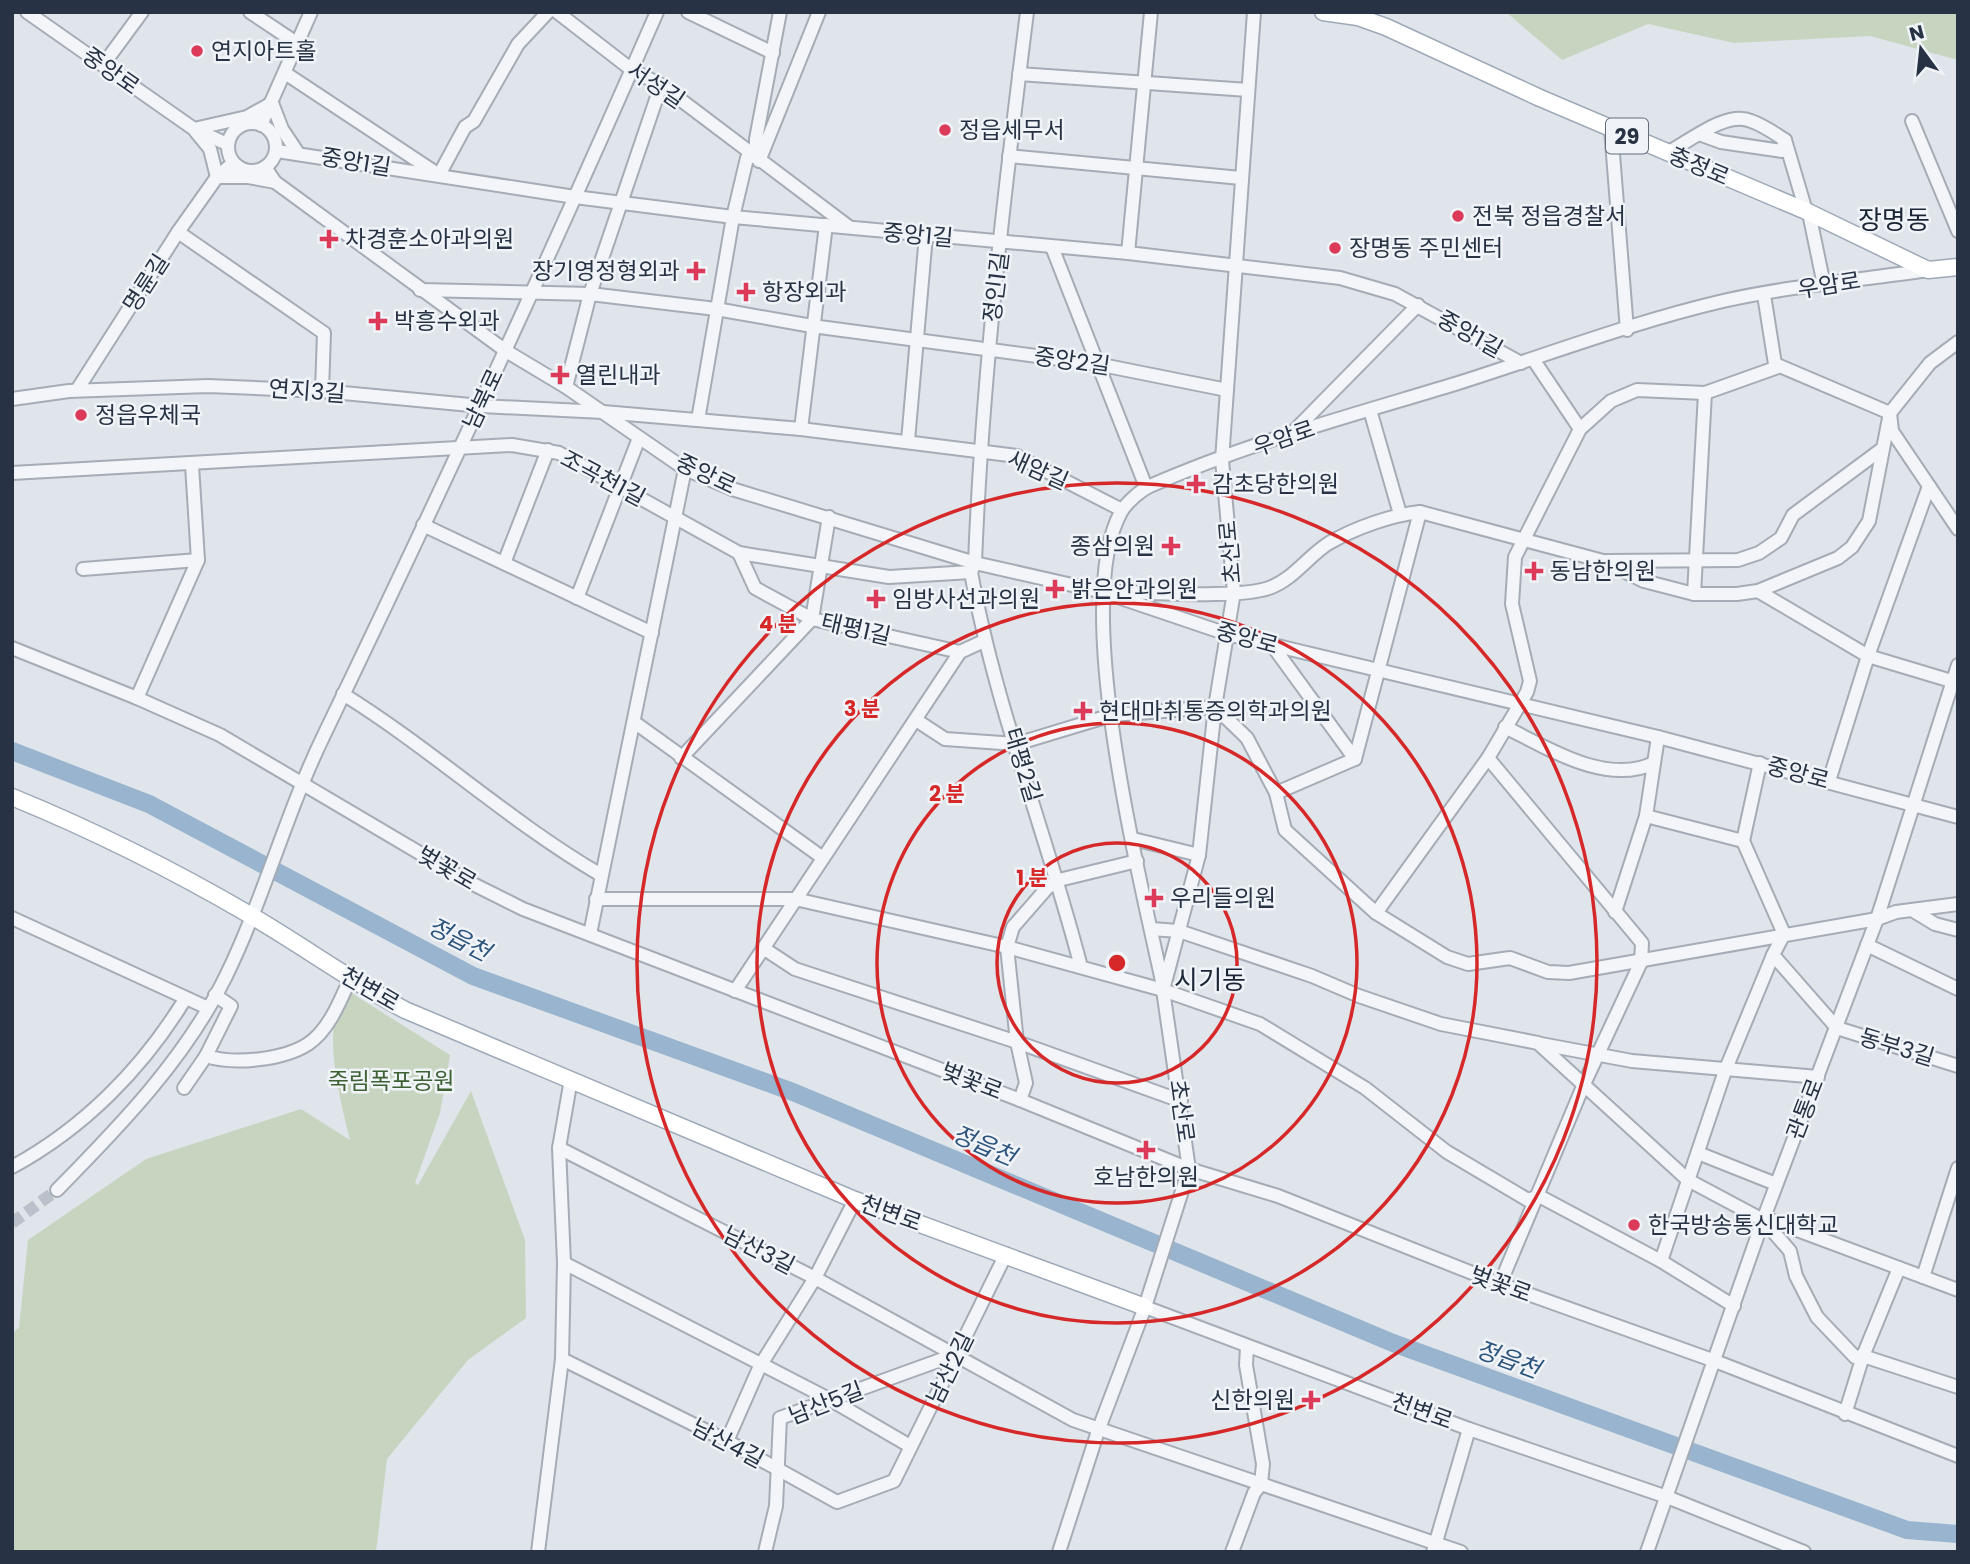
<svg xmlns="http://www.w3.org/2000/svg" width="1970" height="1564" font-family="Poppins,'Noto Sans KR',sans-serif">
  <rect width="100%" height="100%" fill="#e0e5eb"/>
  <g fill="#c7d5c0">
    <polygon points="1506,12 1958,12 1958,60 1870,36 1734,43 1648,24 1562,60"/>
    <path d="M350 992 450 1055 440 1113 415 1183 418 1185 471 1091 525 1240 526 1318 468 1360 387 1459 376 1552H12V1333L19 1328 28 1240 146 1159 301 1109 350 1140C343 1111 325 1043 337 1016 340 1008 346 1000 350 992Z"/>
  </g>
  <g fill="none" stroke-linecap="round" stroke-linejoin="round">
    <polyline stroke="#98b4ce" stroke-width="18" points="12,751 149,804 473,976 793,1092 1393,1343 1907,1530 1958,1534"/>
    <polyline stroke="#bbc1ca" stroke-width="12" stroke-dasharray="12 6" stroke-linecap="butt" points="12,1223 57,1190"/>
    <g stroke="#a5acb6" stroke-width="16">
      <g id="minor">
        <polyline points="27,12 194,129 227,144"/>
        <polyline points="250,12 298,44"/>
        <polyline points="557,12 632,70 661,85 849,227"/>
        <polyline points="688,12 773,53"/>
        <path d="M1027 12C1004 195 982 379 975 563L971 572C995 706 1047 835 1081 967"/>
        <polyline points="103,65 142,12"/>
        <polyline points="285,73 439,175 465,127 474,121 518,44 548,12"/>
        <polyline points="1019,74 1248,90"/>
        <polyline points="272,103 282,129 298,153"/>
        <polyline points="1912,121 1958,231"/>
        <circle cx="252" cy="147" r="24"/>
        <polyline points="261,125 311,12"/>
        <polyline points="194,129 247,117 272,103"/>
        <polyline points="1611,129 1627,330"/>
        <polyline points="196,132 210,149 217,177"/>
        <polyline points="1702,135 1721,142 1782,151 1785,140"/>
        <polyline points="277,151 575,197 733,217 1128,253 1340,278 1395,294 1521,363"/>
        <path d="M1667 153C1690 141 1727 110 1751 121 1763 125 1774 133 1785 140L1806 211"/>
        <polyline points="1009,156 1241,178"/>
        <polyline points="759,161 819,12"/>
        <polyline points="265,167 275,182 506,351 566,387 685,469 732,489 975,563 1103,592 1227,634 1658,737 1958,817"/>
        <polyline points="217,177 248,177 275,182"/>
        <polyline points="1809,213 1824,285"/>
        <polyline points="178,232 324,333 322,391"/>
        <polyline points="1052,247 1146,487"/>
        <polyline points="1128,253 1151,12"/>
        <polyline points="420,290 590,294 716,309 812,326 1097,364 1227,390"/>
        <polyline points="1764,295 1775,364 1890,413 1892,431 1958,529"/>
        <polyline points="1533,359 1580,429"/>
        <polyline points="566,387 590,294 661,85"/>
        <polyline points="77,390 178,232 217,177 233,163"/>
        <polyline points="12,399 69,391 208,386 322,391 481,406 603,412 801,429 1017,456 1122,510"/>
        <polyline points="1370,410 1400,514"/>
        <polyline points="698,420 733,217 747,158 756,156 756,139 780,12"/>
        <polyline points="801,429 826,225"/>
        <polyline points="1293,432 1418,305"/>
        <polyline points="908,441 926,235"/>
        <polyline points="12,473 512,445 559,453 739,553 889,577 971,572"/>
        <polyline points="423,525 652,633"/>
        <polyline points="739,553 755,588 812,619 960,652"/>
        <polyline points="1607,561 1738,560 1759,553 1781,538 1793,515 1882,449"/>
        <polyline points="504,563 548,450"/>
        <polyline points="83,569 198,560"/>
        <polyline points="1758,591 1868,656 1958,683"/>
        <path d="M1113 592C1151 592 1237 599 1269 588 1294 579 1308 556 1329 543 1355 528 1391 515 1420 512L1603 561 1644 581 1694 594H1737L1758 591 1838 558 1852 547 1869 521 1890 413 1930 363 1958 342"/>
        <polyline points="1694,594 1705,393"/>
        <polyline points="577,598 639,438"/>
        <polyline points="1272,645 1355,759"/>
        <polyline points="12,648 137,698 220,735 467,881 523,909 1020,1100 1189,1169 1278,1196 1500,1284 1715,1361 1958,1456"/>
        <path d="M343 694C433 750 510 822 601 875"/>
        <polyline points="137,698 198,560 192,465"/>
        <polyline points="916,720 945,739 1016,744 1112,715 1215,707 1247,738 1276,793 1285,830 1376,913 1447,957 1468,964 1510,958 1548,972 1569,973 1877,919 1896,912 1958,904"/>
        <polyline points="634,722 823,858"/>
        <path d="M1505 727C1548 748 1606 786 1654 763"/>
        <polyline points="681,758 812,619 829,517"/>
        <polyline points="1488,758 1642,943 1641,962 1584,1084 1500,1284"/>
        <polyline points="1829,781 1868,656 1929,486"/>
        <polyline points="1276,793 1355,759 1420,512"/>
        <polyline points="1646,816 1743,841 1784,934 1773,955 1837,1028 1958,1066"/>
        <polyline points="1133,839 1199,855"/>
        <polyline points="1743,841 1760,763"/>
        <polyline points="596,899 795,899 1007,947 1163,990 1260,1024 1365,1088 1447,1152 1528,1200 1539,1196 1661,1261 1734,1306"/>
        <polyline points="1912,910 1935,924 1958,930"/>
        <polyline points="1615,912 1646,816 1658,737"/>
        <polyline points="1376,913 1488,758 1527,692 1530,681 1512,604 1515,557 1580,429 1611,401 1637,390 1705,393 1778,367"/>
        <polyline points="12,918 208,1008"/>
        <polyline points="1151,929 1179,931 1312,976 1359,996 1441,1024 1538,1043 1688,1180 1763,1220 1790,1251 1796,1276 1817,1317 1855,1357 1863,1356 1845,1414"/>
        <polyline points="590,934 685,469"/>
        <polyline points="1867,945 1958,989"/>
        <polyline points="763,948 795,969 1017,1042 1181,1101"/>
        <path d="M1163 986C1141 881 1070 604 1121 512 1126 503 1141 490 1150 486 1248 443 1353 415 1455 384 1544 356 1633 322 1723 301 1790 286 1860 280 1928 270"/>
        <polyline points="735,991 960,652 984,641"/>
        <path d="M215 995 231 1006 206 1056C234 1065 283 1060 308 1044 329 1030 340 1001 350 979"/>
        <polyline points="1541,1044 1632,1061 1818,1077"/>
        <polyline points="184,1088 206,1056"/>
        <polyline points="1020,1100 1026,1083 1017,1042 1007,947 1013,927 1047,888 1059,880 1137,861"/>
        <polyline points="559,1148 815,1278 1073,1420 1461,1552"/>
        <polyline points="1698,1153 1776,1184"/>
        <path d="M12 1167C84 1128 143 1068 185 999"/>
        <path d="M57 1190C120 1126 186 1058 226 976 264 898 286 813 324 735 439 496 551 255 657 12"/>
        <polyline points="1765,1218 1958,1290"/>
        <polyline points="1661,1261 1725,1071 1773,955"/>
        <polyline points="564,1263 831,1400 910,1446"/>
        <polyline points="1899,1268 1863,1356 1958,1387"/>
        <polyline points="1923,1277 1958,1168"/>
        <polyline points="1145,1307 1469,1429 1667,1497 1804,1552"/>
        <polyline points="562,1359 727,1441 837,1502 894,1481 1006,1254"/>
        <polyline points="727,1441 760,1366 815,1278 855,1200"/>
        <polyline points="538,1552 562,1359 564,1263 559,1148 571,1079"/>
        <polyline points="765,1552 776,1506 780,1418 957,1354"/>
        <polyline points="1059,1552 1098,1431 1145,1307 1189,1169 1163,990 1199,855 1215,707 1234,592 1222,460 1254,12"/>
        <polyline points="1232,1552 1254,1493 1261,1484 1263,1464 1246,1365 1247,1347"/>
        <polyline points="1433,1552 1469,1429"/>
        <polyline points="1647,1552 1763,1220 1877,919 1958,665"/>
      </g>
    </g>
    <g stroke="#9ea9b7" stroke-width="19">
      <g id="major">
        <polyline points="1323,12 1358,17 1386,27 1540,98 1806,211 1928,270 1958,267"/>
        <path d="M12 797C95 831 173 870 250 915 303 946 351 981 405 1010L855 1200 1145 1307"/>
      </g>
    </g>
    <use href="#minor" stroke="#f3f5f8" stroke-width="12"/>
    <use href="#major" stroke="#fff" stroke-width="16"/>
  </g>
  <g fill="none" stroke="#d62828" stroke-width="3.5">
    <circle cx="1117" cy="963" r="120"/>
    <circle cx="1117" cy="963" r="240"/>
    <circle cx="1117" cy="963" r="360"/>
    <circle cx="1117" cy="963" r="480"/>
  </g>
  <g fill="#db3a59" stroke="#f0f4f8" stroke-width="2.5">
    <circle cx="197" cy="51" r="7"/>
    <circle cx="945" cy="130" r="7"/>
    <circle cx="1458" cy="216" r="7"/>
    <path d="M325.5 228.5h7v7h7v7h-7v7h-7v-7h-7v-7h7z"/>
    <circle cx="1335" cy="248" r="7"/>
    <path d="M692.5 260.5h7v7h7v7h-7v7h-7v-7h-7v-7h7z"/>
    <path d="M742.5 281.5h7v7h7v7h-7v7h-7v-7h-7v-7h7z"/>
    <path d="M374.5 310.5h7v7h7v7h-7v7h-7v-7h-7v-7h7z"/>
    <path d="M556.5 364.5h7v7h7v7h-7v7h-7v-7h-7v-7h7z"/>
    <circle cx="81" cy="415" r="7"/>
    <path d="M1192.5 473.5h7v7h7v7h-7v7h-7v-7h-7v-7h7z"/>
    <path d="M1167.5 535.5h7v7h7v7h-7v7h-7v-7h-7v-7h7z"/>
    <path d="M1530.5 560.5h7v7h7v7h-7v7h-7v-7h-7v-7h7z"/>
    <path d="M1051.5 578.5h7v7h7v7h-7v7h-7v-7h-7v-7h7z"/>
    <path d="M872.5 588.5h7v7h7v7h-7v7h-7v-7h-7v-7h7z"/>
    <path d="M1079.5 700.5h7v7h7v7h-7v7h-7v-7h-7v-7h7z"/>
    <path d="M1150.5 887.5h7v7h7v7h-7v7h-7v-7h-7v-7h7z"/>
    <path d="M1142.5 1139.5h7v7h7v7h-7v7h-7v-7h-7v-7h7z"/>
    <circle cx="1634" cy="1225" r="7"/>
    <path d="M1307.5 1389.5h7v7h7v7h-7v7h-7v-7h-7v-7h7z"/>
  </g>
  <g text-anchor="middle" dominant-baseline="central" stroke-width="5" stroke-linejoin="round" paint-order="stroke">
    <rect fill="#f0f4f8" stroke="#636d7a" stroke-width="2" x="1606" y="118.5" width="42" height="35" rx="5"/>
    <g font-size="21" font-weight="bold" fill="#273344">
      <text x="1627" y="136">29</text>
    </g>
    <g font-size="23" fill="#273344" stroke="#f0f4f8" text-anchor="start">
      <text x="211" y="51">연지아트홀</text>
      <text x="959" y="130">정읍세무서</text>
      <text x="1472" y="216">전북 정읍경찰서</text>
      <text x="345" y="239">차경훈소아과의원</text>
      <text x="1349" y="248">장명동 주민센터</text>
      <text x="680" y="271" text-anchor="end">장기영정형외과</text>
      <text x="762" y="292">항장외과</text>
      <text x="394" y="321">박흥수외과</text>
      <text x="576" y="375">열린내과</text>
      <text x="95" y="415">정읍우체국</text>
      <text x="1212" y="484">감초당한의원</text>
      <text x="1155" y="546" text-anchor="end">종삼의원</text>
      <text x="1550" y="571">동남한의원</text>
      <text x="1071" y="589">밝은안과의원</text>
      <text x="892" y="599">임방사선과의원</text>
      <text x="1099" y="711">현대마취통증의학과의원</text>
      <text x="1170" y="898">우리들의원</text>
      <text x="1146" y="1177" text-anchor="middle">호남한의원</text>
      <text x="1648" y="1225">한국방송통신대학교</text>
      <text x="1295" y="1400" text-anchor="end">신한의원</text>
    </g>
    <g font-size="23" fill="#273344" stroke="#f0f4f8">
      <text transform="translate(111 71) rotate(35)">중앙로</text>
      <text transform="translate(656 85) rotate(34)">서성길</text>
      <text transform="translate(356 162) rotate(9)">중앙1길</text>
      <text transform="translate(1699 166) rotate(23)">충정로</text>
      <text transform="translate(918 235) rotate(5)">중앙1길</text>
      <text transform="translate(146 283) rotate(-57)">명륜길</text>
      <text transform="translate(1829 285) rotate(-9)">우암로</text>
      <text transform="translate(996 287) rotate(-83)">정인1길</text>
      <text transform="translate(1470 334) rotate(29)">중앙1길</text>
      <text transform="translate(1072 361) rotate(8)">중앙2길</text>
      <text transform="translate(307 391) rotate(4)">연지3길</text>
      <text transform="translate(483 399) rotate(-65)">남북로</text>
      <text transform="translate(1284 438) rotate(-19)">우암로</text>
      <text transform="translate(1038 470) rotate(24)">새암길</text>
      <text transform="translate(706 474) rotate(25)">중앙로</text>
      <text transform="translate(603 478) rotate(28)">조곡천1길</text>
      <text transform="translate(1230 552) rotate(-95)">초산로</text>
      <text transform="translate(856 629) rotate(13)">태평1길</text>
      <text transform="translate(1247 638) rotate(15)">중앙로</text>
      <text transform="translate(1023 765) rotate(73)">태평2길</text>
      <text transform="translate(1798 773) rotate(15)">중앙로</text>
      <text transform="translate(447 868) rotate(30)">벚꽃로</text>
      <text transform="translate(370 989) rotate(30)">천변로</text>
      <text transform="translate(1897 1047) rotate(17)">동부3길</text>
      <text transform="translate(972 1081) rotate(21)">벚꽃로</text>
      <text transform="translate(1805 1109) rotate(-69)">관통로</text>
      <text transform="translate(1182 1111) rotate(82)">초산로</text>
      <text transform="translate(891 1213) rotate(20)">천변로</text>
      <text transform="translate(759 1250) rotate(27)">남산3길</text>
      <text transform="translate(1501 1284) rotate(20)">벚꽃로</text>
      <text transform="translate(950 1368) rotate(-64)">남산2길</text>
      <text transform="translate(826 1403) rotate(-21)">남산5길</text>
      <text transform="translate(1422 1411) rotate(20)">천변로</text>
      <text transform="translate(728 1443) rotate(28)">남산4길</text>
    </g>
    <g font-size="23" fill="#3e6133" stroke="#f0f4f8">
      <text x="391" y="1081">죽림폭포공원</text>
    </g>
    <g font-size="24" font-style="italic" fill="#2d547c" stroke="#f0f4f8">
      <text transform="translate(459 939) rotate(27)">정읍천</text>
      <text transform="translate(984 1145) rotate(23)">정읍천</text>
      <text transform="translate(1508 1359) rotate(20)">정읍천</text>
    </g>
    <g font-size="26" fill="#192434" stroke="#f0f4f8">
      <text x="1894" y="220">장명동</text>
      <text x="1210" y="980">시기동</text>
    </g>
  </g>
  <circle cx="1117" cy="963" r="10" fill="#d62828" stroke="#f0f4f8" stroke-width="3.5"/>
  <g font-size="21" text-anchor="middle" font-weight="bold" fill="#d62828" stroke="#f0f4f8" stroke-width="5" stroke-linejoin="round" paint-order="stroke">
    <text x="778" y="631">4 분</text>
    <text x="862" y="716">3 분</text>
    <text x="947" y="801">2 분</text>
    <text x="1032" y="885">1 분</text>
  </g>
  <rect width="1970" height="1564" fill="none" stroke="#273344" stroke-width="28"/>
  <g transform="translate(1921 49) rotate(345)" stroke="#f0f4f8" stroke-width="5" paint-order="stroke">
  <path d="M0-5L12 26L0 18L-12 26Z" fill="#273344"/>
  <text y="-10" font-size="19" font-weight="bold" text-anchor="middle" fill="#273344">N</text>
  </g>
</svg>
